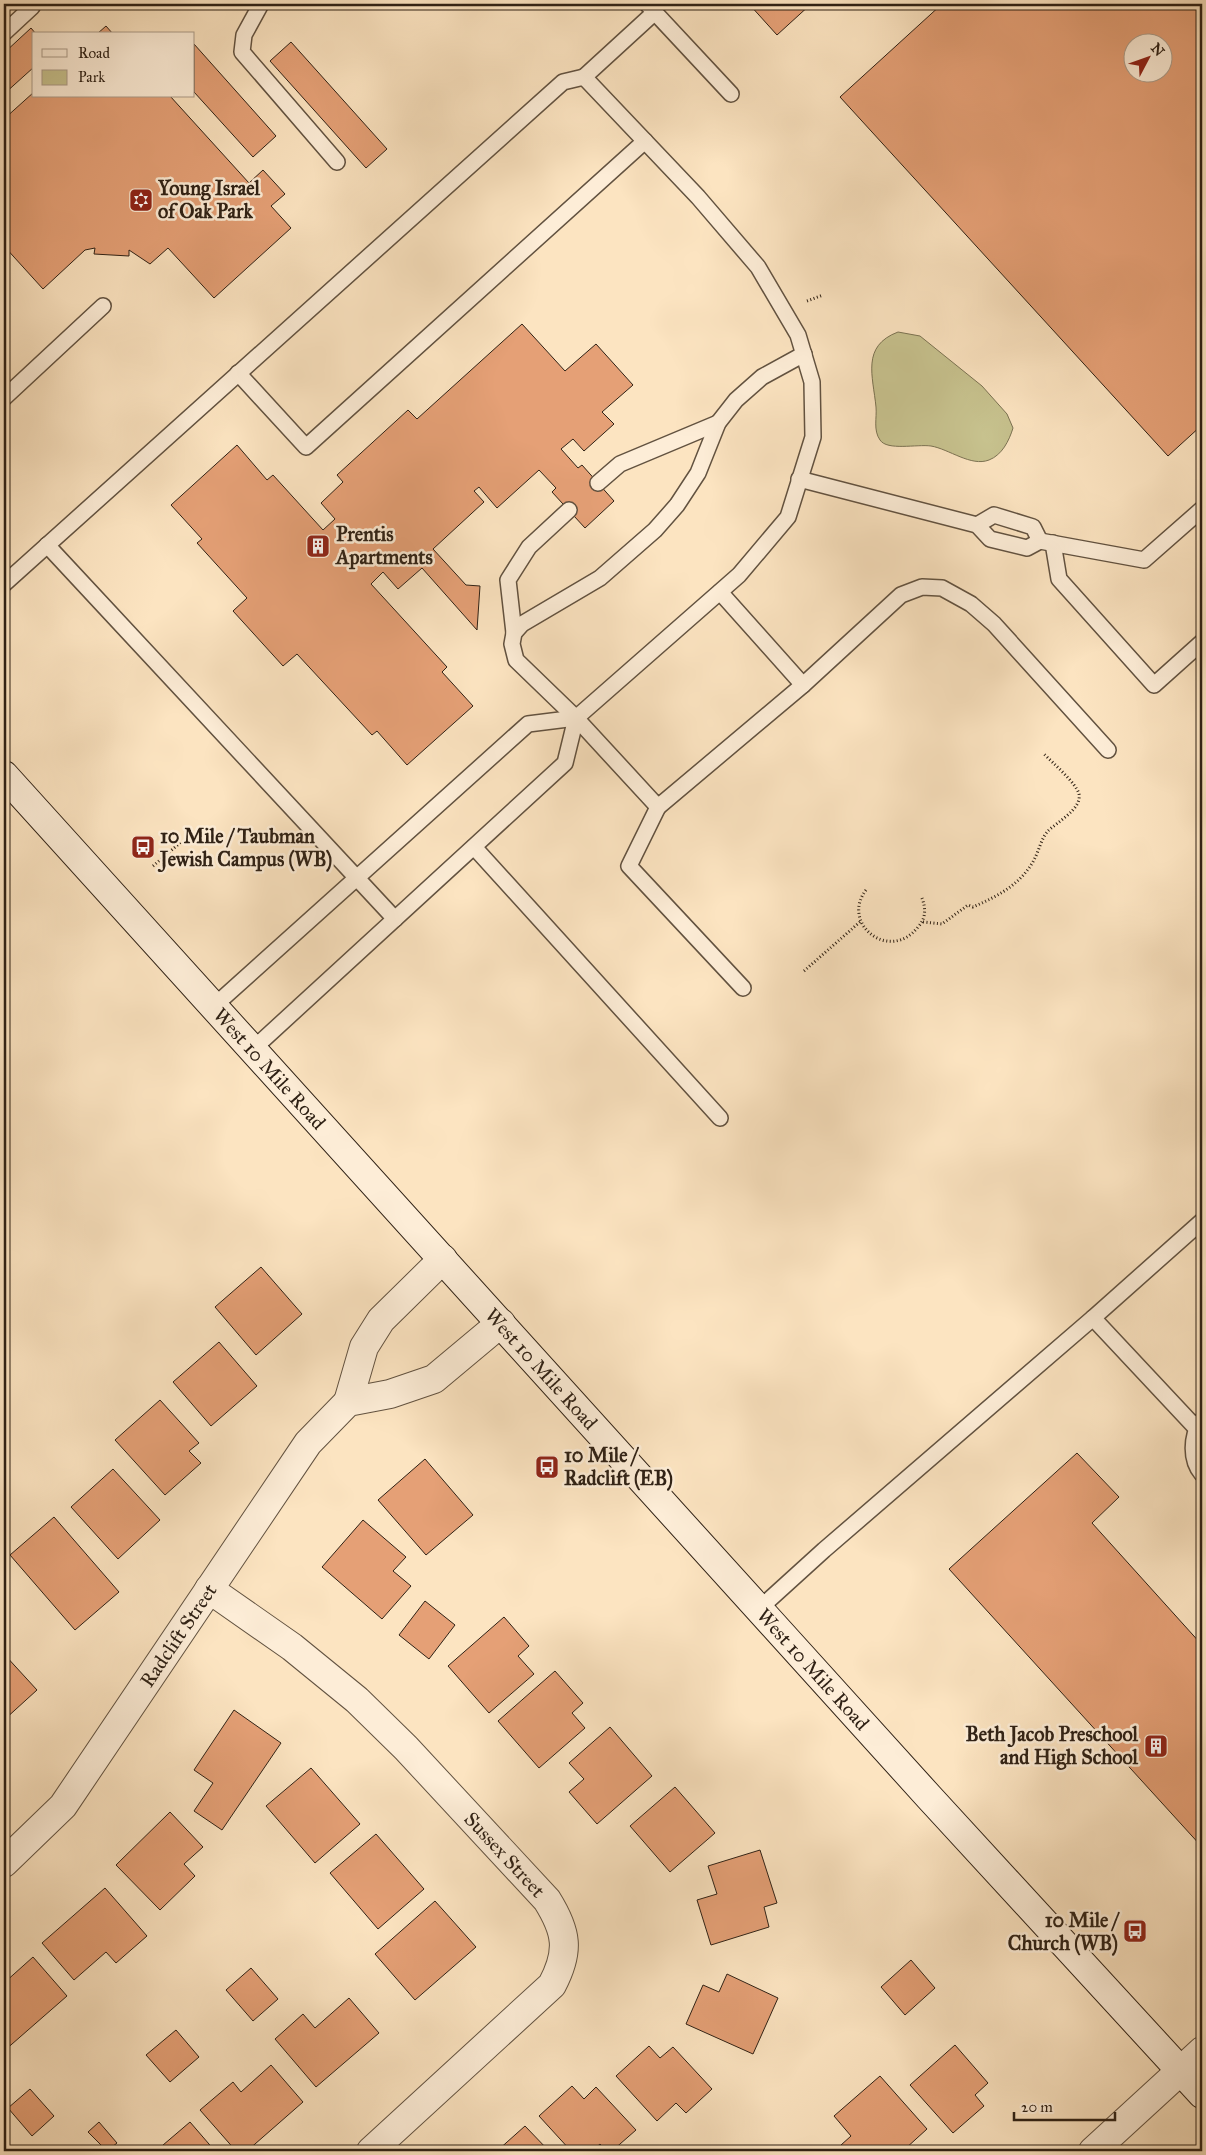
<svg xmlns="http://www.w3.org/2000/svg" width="1206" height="2155" font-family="'IM FELL Great Primer',serif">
  <rect width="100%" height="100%" fill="#fce4c1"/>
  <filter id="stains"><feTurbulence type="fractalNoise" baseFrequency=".004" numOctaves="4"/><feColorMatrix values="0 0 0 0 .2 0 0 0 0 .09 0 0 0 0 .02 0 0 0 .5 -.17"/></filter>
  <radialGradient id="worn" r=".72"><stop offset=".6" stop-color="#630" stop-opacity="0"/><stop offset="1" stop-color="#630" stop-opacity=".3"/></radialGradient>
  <path fill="#c7c28e" stroke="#7b7252" d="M898 332 920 336 982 386 1007 414 1013 428C1009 441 1002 455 989 460 971 467 949 449 931 446 917 444 887 451 880 440 873 430 877 418 876 407 873 376 861 346 898 332Z"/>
  <g fill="#e5a076" stroke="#2f2115" fill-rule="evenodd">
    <polygon points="749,4 811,4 777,35"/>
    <path d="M942 4H1202V425L1168 456 840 97ZM1134 42H1164V72H1134Z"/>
    <polygon points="106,26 113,34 97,34"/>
    <polygon points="31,28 36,34 34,34 34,67 4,94 4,53"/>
    <polygon points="291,42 387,149 366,168 270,61"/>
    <polygon points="194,44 276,136 253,157 194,92"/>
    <polygon points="34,92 34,96 170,96 249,183 263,170 285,194 271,206 291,228 214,298 168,248 150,264 129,250 129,256 94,254 95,248 85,250 43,289 4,246 4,119"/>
    <polygon points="522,324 565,371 596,344 633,385 602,412 614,424 584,451 573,439 561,449 578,468 582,465 614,501 585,528 552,492 556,488 539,470 497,508 479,487 474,491 484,502 433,549 466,585 480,586 477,630 422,568 398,589 383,572 371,584 447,667 442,672 473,706 407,765 377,731 372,735 297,654 283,666 233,611 247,598 197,543 202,539 171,505 237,445 267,480 273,475 323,530 335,519 321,503 343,482 337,475 408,410 417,419"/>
    <polygon points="261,1267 302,1314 256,1355 215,1307"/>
    <polygon points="219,1342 257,1386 211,1426 173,1382"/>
    <polygon points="160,1400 199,1443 189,1451 201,1463 165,1495 115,1440"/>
    <polygon points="1077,1453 1119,1497 1092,1523 1202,1645 1202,1847 949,1569"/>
    <polygon points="425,1459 473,1515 426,1555 378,1500"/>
    <polygon points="113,1469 160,1520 118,1559 71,1507"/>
    <polygon points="54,1517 119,1592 75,1630 10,1555"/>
    <polygon points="363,1520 406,1557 393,1571 411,1586 382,1619 322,1567"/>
    <polygon points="425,1601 455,1625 429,1659 399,1635"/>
    <polygon points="504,1617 529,1646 518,1656 534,1674 489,1713 448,1666"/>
    <polygon points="4,1654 37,1690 4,1720"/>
    <polygon points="555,1671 583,1703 572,1713 585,1728 539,1768 498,1721"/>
    <polygon points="234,1710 281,1743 222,1830 194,1811 213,1783 194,1770"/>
    <polygon points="610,1727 652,1776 597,1824 569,1792 584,1779 569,1763"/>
    <polygon points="311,1768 360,1824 315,1863 266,1806"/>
    <polygon points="675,1787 715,1833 670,1872 630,1826"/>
    <polygon points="170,1812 203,1847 184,1864 195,1876 160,1910 116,1865"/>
    <polygon points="376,1834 424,1889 378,1929 330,1873"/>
    <polygon points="760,1850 777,1903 764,1907 769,1927 711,1945 697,1900 717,1894 708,1866"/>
    <polygon points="105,1888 147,1936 116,1963 106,1952 74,1980 42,1943"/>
    <polygon points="435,1901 476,1947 415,2000 375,1954"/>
    <polygon points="33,1957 67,1996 4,2051 4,1983"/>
    <polygon points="911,1960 935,1988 905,2015 881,1987"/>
    <polygon points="251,1968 278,1999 253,2021 226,1990"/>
    <polygon points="727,1974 778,1998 753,2054 686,2024 703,1985 719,1992"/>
    <polygon points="349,1998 379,2033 316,2087 275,2039 303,2014 315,2028"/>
    <polygon points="176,2030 199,2057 170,2082 146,2055"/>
    <polygon points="955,2045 988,2083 975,2095 984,2106 953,2133 910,2085"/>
    <polygon points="649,2046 660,2058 673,2047 712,2089 686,2113 676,2103 657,2121 616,2076"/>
    <polygon points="271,2065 303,2102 247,2151 236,2151 200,2110 233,2082 241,2092"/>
    <polygon points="880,2076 927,2129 905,2149 907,2151 846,2151 841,2145 851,2136 834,2116"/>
    <polygon points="572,2086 584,2099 596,2087 636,2130 612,2151 607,2151 600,2144 592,2151 571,2151 539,2116"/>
    <polygon points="30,2089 54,2116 32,2136 8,2108"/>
    <polygon points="99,2122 117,2143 107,2151 88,2132"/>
    <polygon points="190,2122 215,2151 156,2151"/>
    <polygon points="525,2126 549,2151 497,2151"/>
  </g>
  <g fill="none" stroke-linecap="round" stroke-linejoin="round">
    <g stroke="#625240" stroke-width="18">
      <g id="lane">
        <polyline points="261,4 244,35 242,52 337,162"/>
        <polyline points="647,4 731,94"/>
        <polyline points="4,33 32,7"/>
        <polyline points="584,77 655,12"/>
        <polyline points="804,354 762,377 736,400 718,423 698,473 677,505 655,530 600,578 522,624 514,633 512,644 516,660 576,718 658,807 803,685 901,595 922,587 942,588 971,604 994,624 1108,750"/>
        <polyline points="238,373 306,447 645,141"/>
        <polyline points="4,398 103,306"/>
        <polyline points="799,479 977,525 990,539 1027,548 1040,541 1144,560 1202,509"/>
        <polyline points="598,483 620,464 718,423"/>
        <polyline points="977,525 994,515 1033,527 1040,541"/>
        <polyline points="1053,543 1059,579 1154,685 1202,642"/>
        <polyline points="47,545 395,919"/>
        <polyline points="4,584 563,82 584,77 698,197 758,267 798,335 812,382 813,437 788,517 739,575 576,718 528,724 213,1007"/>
        <polyline points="720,592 803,685"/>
        <polyline points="514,633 508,580 529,547 569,510"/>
        <polyline points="658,807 629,866 743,988"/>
        <polyline points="474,847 720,1118"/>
        <polyline points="252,1050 565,763 576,718"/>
        <polyline points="1093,1318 1202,1221"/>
        <path d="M1201 1421C1191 1437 1190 1460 1202 1474"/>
        <polyline points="759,1609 824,1550 1093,1318 1196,1428"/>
      </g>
    </g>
    <g stroke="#625240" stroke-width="30">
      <g id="street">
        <polyline points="348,1402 364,1347 381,1320 443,1259"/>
        <path id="s1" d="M209 1589 292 1647 357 1700 406 1748 547 1900C567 1932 570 1951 552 1985L371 2151"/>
        <path id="s2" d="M4 1863 63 1806 308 1443 348 1402 390 1394 434 1379 501 1323"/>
        <polyline points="1093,2151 1202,2051"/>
      </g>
    </g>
    <g stroke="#2f2115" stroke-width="30">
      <g id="secondary">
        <path id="s3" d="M4 775 929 1797 1202 2094"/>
      </g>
    </g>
    <g stroke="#2f2115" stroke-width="3" stroke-dasharray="1 2.5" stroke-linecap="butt">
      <polyline points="807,301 823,295"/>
      <polyline points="153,866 181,842"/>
      <path d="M866 890C840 924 890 963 918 927 926 918 926 909 922 898"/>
      <path d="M923 922 942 924 968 905 973 907C998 896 1022 884 1035 858 1039 850 1042 837 1048 831 1057 822 1082 809 1079 794 1076 783 1053 763 1044 754"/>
      <polyline points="804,971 861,921"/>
    </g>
    <use href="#lane" stroke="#fdedd7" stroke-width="15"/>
    <use href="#street" stroke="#fdedd7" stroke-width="28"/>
    <use href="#secondary" stroke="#fdedd7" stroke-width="28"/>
  </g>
  <defs>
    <g id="synagogue-square" transform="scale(1.25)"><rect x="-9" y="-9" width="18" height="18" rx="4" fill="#8f2418" stroke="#fdedd7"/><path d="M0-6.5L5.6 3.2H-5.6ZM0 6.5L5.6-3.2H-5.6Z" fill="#fff"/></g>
    <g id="building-square" transform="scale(1.25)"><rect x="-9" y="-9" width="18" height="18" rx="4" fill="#8f2418" stroke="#fdedd7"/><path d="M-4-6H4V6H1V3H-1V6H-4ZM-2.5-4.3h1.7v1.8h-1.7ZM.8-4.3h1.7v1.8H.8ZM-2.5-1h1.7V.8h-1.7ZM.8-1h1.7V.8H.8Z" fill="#fff"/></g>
    <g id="bus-square" transform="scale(1.25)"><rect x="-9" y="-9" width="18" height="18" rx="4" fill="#8f2418" stroke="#fdedd7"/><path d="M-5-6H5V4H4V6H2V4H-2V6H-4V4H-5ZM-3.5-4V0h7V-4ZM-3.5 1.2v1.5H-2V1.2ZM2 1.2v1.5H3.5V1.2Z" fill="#fff"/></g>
  </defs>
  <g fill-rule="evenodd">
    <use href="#synagogue-square" x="141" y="200"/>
    <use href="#building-square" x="318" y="546"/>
    <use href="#bus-square" x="143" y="847"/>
    <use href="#bus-square" x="547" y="1467"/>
    <use href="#building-square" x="1156" y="1746"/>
    <use href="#bus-square" x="1135" y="1931"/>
  </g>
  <g text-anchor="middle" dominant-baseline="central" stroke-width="5" stroke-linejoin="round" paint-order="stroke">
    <g font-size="20" font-weight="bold" fill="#2f2115" stroke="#fdedd7" text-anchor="start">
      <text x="158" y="188">Young Israel<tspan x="158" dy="23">of Oak Park</tspan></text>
      <text x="336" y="534">Prentis<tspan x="336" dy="23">Apartments</tspan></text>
      <text x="160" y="836">10 Mile / Taubman<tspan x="160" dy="23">Jewish Campus (WB)</tspan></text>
      <text x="564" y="1455">10 Mile /<tspan x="564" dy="23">Radclift (EB)</tspan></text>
      <text x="1138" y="1734" text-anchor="end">Beth Jacob Preschool<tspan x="1138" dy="23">and High School</tspan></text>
      <text x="1118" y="1920" text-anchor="end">10 Mile /<tspan x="1118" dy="23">Church (WB)</tspan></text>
    </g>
    <g font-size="20" fill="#2f2115" stroke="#fdedd7">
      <text stroke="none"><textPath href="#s3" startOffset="396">West 10 Mile Road</textPath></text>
      <text stroke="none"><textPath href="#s3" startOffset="801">West 10 Mile Road</textPath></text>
      <text stroke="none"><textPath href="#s2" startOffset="288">Radclift Street</textPath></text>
      <text stroke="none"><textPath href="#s3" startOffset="1206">West 10 Mile Road</textPath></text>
      <text stroke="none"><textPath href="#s1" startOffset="399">Sussex Street</textPath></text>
    </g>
  </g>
  <rect width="1206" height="2155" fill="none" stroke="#fce4c1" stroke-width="20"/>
  <rect x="5" y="5" width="1196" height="2145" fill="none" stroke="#2f2115" stroke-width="2.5"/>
  <rect x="10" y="10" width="1186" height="2135" fill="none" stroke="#2f2115"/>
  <rect x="32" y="32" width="162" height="65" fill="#fdedd7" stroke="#ab9b89"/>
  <rect x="42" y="49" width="25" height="8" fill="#fdedd7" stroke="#ab9b89"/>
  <text x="78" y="58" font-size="15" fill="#2f2115">Road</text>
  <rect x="42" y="70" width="25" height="15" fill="#c7c28e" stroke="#ab9b89"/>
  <text x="78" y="82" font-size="15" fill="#2f2115">Park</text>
  <g transform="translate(1148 58) rotate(49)"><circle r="24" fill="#fdedd7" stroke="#ab9b89"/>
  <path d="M0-4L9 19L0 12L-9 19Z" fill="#8f2418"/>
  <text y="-8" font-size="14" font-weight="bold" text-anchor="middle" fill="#2f2115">N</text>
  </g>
  <path d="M1014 2112v8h101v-8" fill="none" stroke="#2f2115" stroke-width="2.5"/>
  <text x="1021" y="2112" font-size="15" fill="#2f2115" stroke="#fdedd7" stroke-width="4" paint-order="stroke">20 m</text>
  <rect width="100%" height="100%" filter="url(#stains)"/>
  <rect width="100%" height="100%" fill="url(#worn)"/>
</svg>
